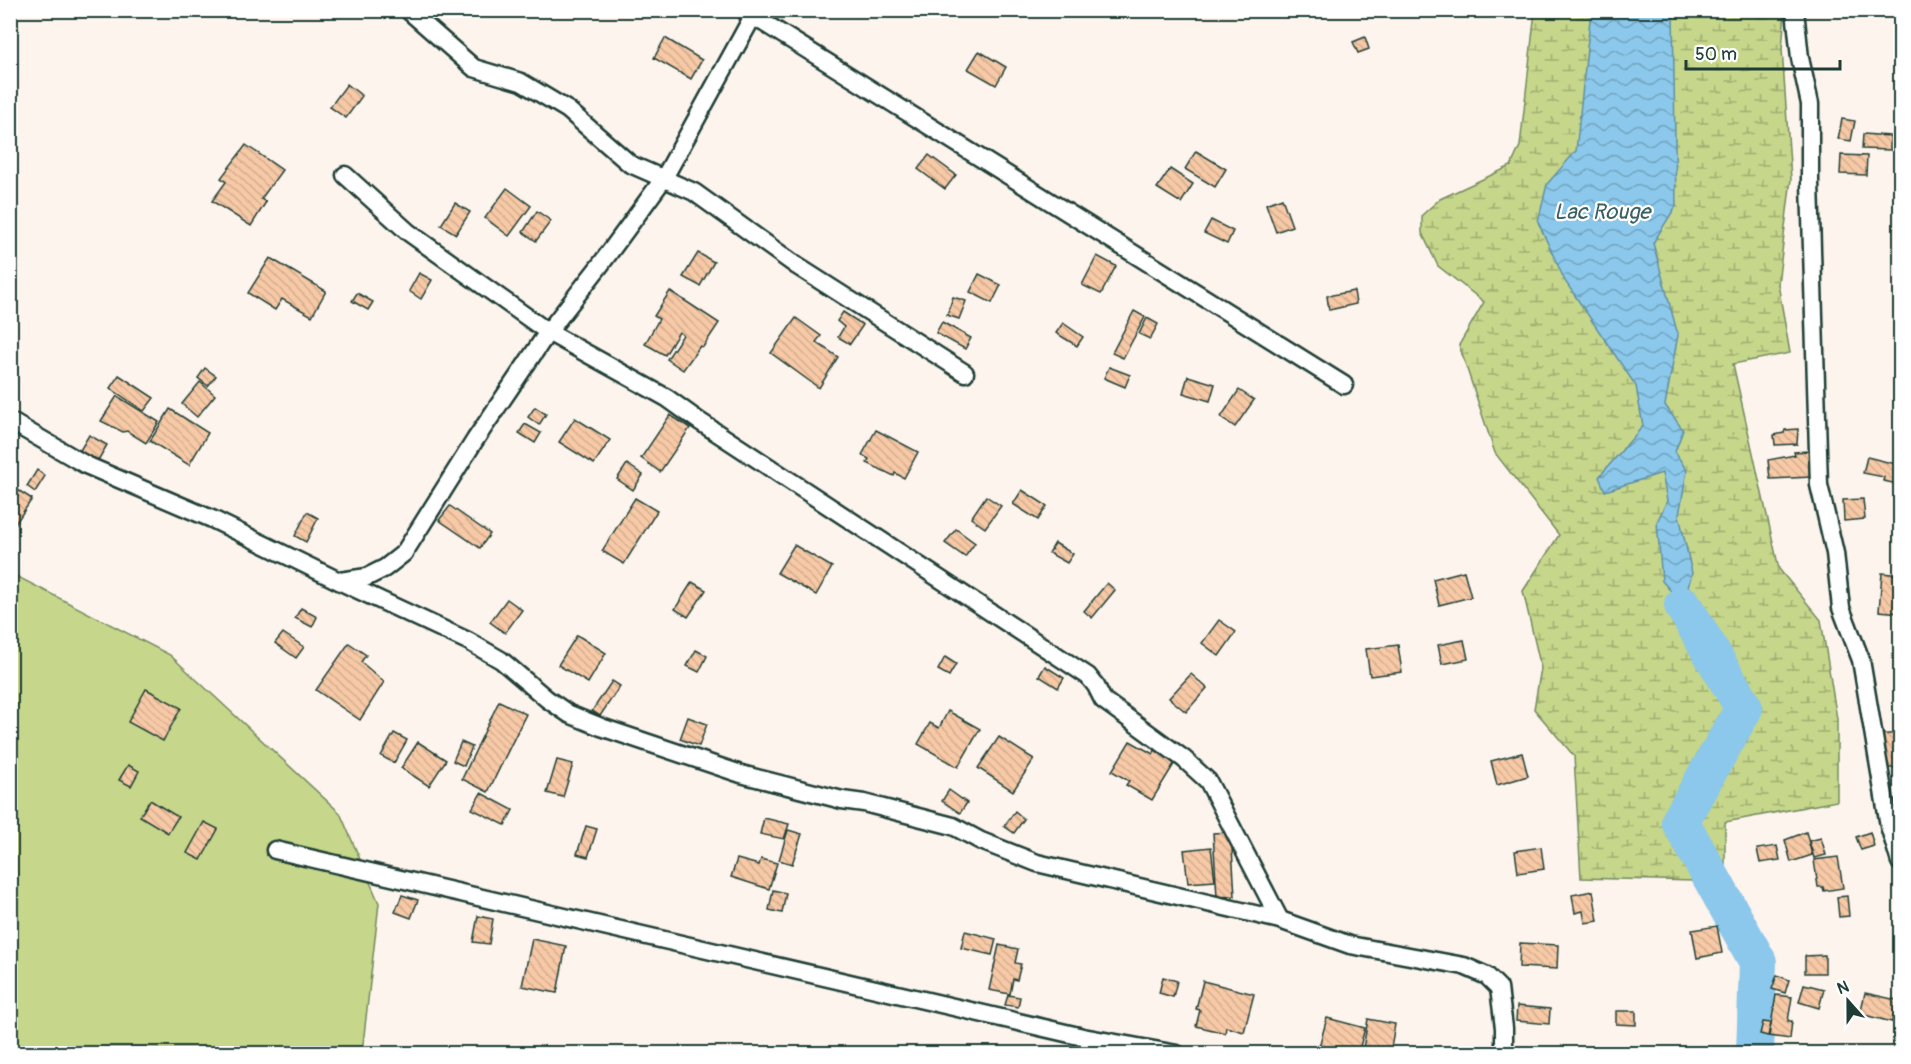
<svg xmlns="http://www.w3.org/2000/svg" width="1911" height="1064" font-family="Pangolin,sans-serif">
  <defs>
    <pattern id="wetland-marsh" width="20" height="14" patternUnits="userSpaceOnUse" patternTransform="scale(1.5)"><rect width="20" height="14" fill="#c6d68a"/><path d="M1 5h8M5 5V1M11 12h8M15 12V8" fill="none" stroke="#a0af72"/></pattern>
    <pattern id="water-waves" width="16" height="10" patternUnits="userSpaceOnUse" patternTransform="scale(1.5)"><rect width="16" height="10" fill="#8bc8eb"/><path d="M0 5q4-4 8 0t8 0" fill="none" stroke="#71a4bf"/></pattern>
    <pattern id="building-back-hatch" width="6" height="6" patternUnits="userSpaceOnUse" patternTransform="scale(1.5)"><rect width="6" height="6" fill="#f7c9a6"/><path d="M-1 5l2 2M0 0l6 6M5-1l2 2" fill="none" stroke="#d3ae90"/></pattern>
  </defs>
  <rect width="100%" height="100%" fill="#fdf4ed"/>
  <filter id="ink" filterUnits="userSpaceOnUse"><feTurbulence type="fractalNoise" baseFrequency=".0167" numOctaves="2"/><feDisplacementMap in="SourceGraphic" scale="12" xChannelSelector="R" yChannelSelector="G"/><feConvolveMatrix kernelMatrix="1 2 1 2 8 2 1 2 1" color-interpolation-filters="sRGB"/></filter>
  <g filter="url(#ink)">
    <polygon fill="#c6d68a" stroke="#728a5f" stroke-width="1.5" points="10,570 16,576 170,655 340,813 379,903 362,1053 11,1053"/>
    <polygon fill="url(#wetland-marsh)" stroke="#728a5f" stroke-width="1.5" points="1535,11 1785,11 1782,49 1791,179 1778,284 1790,353 1733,364 1779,569 1821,620 1837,719 1837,801 1725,822 1725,864 1695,881 1581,878 1574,756 1534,709 1541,668 1523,591 1559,535 1495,453 1459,345 1484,302 1438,266 1422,233 1422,215 1440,199 1511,166 1520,146"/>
    <polygon fill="url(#water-waves)" stroke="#6090a2" stroke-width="1.5" points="1591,11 1673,11 1676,206 1653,243 1678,335 1665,405 1683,430 1675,452 1687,471 1679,515 1692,573 1683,605 1662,581 1657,522 1667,501 1662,473 1605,491 1599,477 1643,426 1636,386 1565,281 1538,222 1547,184 1576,151"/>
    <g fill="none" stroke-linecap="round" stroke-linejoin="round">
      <polyline stroke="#8bc8eb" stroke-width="38" points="1683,605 1744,708 1680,821 1758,962 1755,1054"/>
    </g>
    <g fill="url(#building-back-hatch)" stroke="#1f3d34" stroke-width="1.5">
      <polygon points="1365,37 1369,49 1358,53 1353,42"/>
      <polygon points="665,38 702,60 691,79 654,58"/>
      <polygon points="979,51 1006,67 996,85 968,69"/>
      <polygon points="347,84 362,96 346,118 330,107"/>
      <polygon points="1842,119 1855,121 1851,141 1838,139"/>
      <polygon points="1894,132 1900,132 1900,151 1892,151"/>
      <polygon points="1863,134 1890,136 1890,150 1862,149"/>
      <polygon points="246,145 282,170 261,199 266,202 251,226 212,201 226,182 221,178"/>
      <polygon points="1196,151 1226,169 1215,187 1185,169"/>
      <polygon points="929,155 956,175 945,189 918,169"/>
      <polygon points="1841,155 1867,156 1866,175 1840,174"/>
      <polygon points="1170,169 1193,184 1181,203 1157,188"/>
      <polygon points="507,188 531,206 509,236 485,218"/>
      <polygon points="1282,198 1292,226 1276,232 1266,204"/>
      <polygon points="455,203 470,212 456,234 441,225"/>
      <polygon points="537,211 551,221 536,241 523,232"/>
      <polygon points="1211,220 1233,231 1227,244 1204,233"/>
      <polygon points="698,253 714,262 700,286 683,277"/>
      <polygon points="1097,256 1116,266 1101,294 1082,285"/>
      <polygon points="270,258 326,291 312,316 282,299 275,310 248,293"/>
      <polygon points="419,273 432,280 421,299 409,291"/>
      <polygon points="979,274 1001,285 992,303 970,292"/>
      <polygon points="670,291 719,323 703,347 700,346 683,370 667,359 683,335 679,332 665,355 645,344 659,319 654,316"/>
      <polygon points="1354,291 1356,304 1329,310 1327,296"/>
      <polygon points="357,293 373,302 368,310 352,301"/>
      <polygon points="953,297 966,301 959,319 947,315"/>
      <polygon points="1134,311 1145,317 1123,358 1112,353"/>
      <polygon points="843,312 863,325 850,344 838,337 844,327 837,321"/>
      <polygon points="796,318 821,336 816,342 838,357 819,388 771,353"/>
      <polygon points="1147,318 1158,324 1150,339 1139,334"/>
      <polygon points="942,322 971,338 965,349 936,333"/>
      <polygon points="1063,323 1083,337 1077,346 1056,333"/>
      <polygon points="1109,367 1130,375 1125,387 1104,378"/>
      <polygon points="205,368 216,376 208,386 198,378"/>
      <polygon points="119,375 154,398 144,411 110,388"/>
      <polygon points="1188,376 1215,384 1210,401 1183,393"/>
      <polygon points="200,382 215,395 197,417 182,404"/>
      <polygon points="1239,390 1254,400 1235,427 1221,417"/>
      <polygon points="117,396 159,422 146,443 127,431 123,432 101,421"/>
      <polygon points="535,407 546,414 539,425 528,417"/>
      <polygon points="170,409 208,433 189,465 150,441"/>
      <polygon points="670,415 690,428 660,472 641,458"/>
      <polygon points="575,418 610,440 594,464 559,442"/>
      <polygon points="525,424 541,433 535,443 519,433"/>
      <polygon points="1798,429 1797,444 1775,445 1774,435 1784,433 1785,430"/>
      <polygon points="876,430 918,452 904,478 895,473 894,476 867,463 869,459 862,455"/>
      <polygon points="89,435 107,445 97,462 79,452"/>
      <polygon points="1809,451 1811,477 1770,479 1768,460 1795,455 1794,452"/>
      <polygon points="1867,457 1900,465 1898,484 1883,481 1884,477 1863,473"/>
      <polygon points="627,464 643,475 633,490 617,479"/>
      <polygon points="37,470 45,476 35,492 27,486"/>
      <polygon points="10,485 32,499 11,530 10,529"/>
      <polygon points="1022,490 1047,506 1038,520 1013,504"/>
      <polygon points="986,496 1001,506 985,528 971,518"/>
      <polygon points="635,498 657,511 624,564 602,551"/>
      <polygon points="1863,499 1865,519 1844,521 1843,500"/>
      <polygon points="450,506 490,534 480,548 439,520"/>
      <polygon points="307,512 318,518 306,542 295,536"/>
      <polygon points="956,529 975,543 965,557 945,543"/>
      <polygon points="1055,543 1073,554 1067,563 1049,553"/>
      <polygon points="794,545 832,567 816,595 777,573"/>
      <polygon points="1464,571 1471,597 1439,605 1433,579"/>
      <polygon points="1882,573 1900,575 1900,613 1879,611"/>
      <polygon points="692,582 706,590 688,617 675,609"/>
      <polygon points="1107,583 1115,590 1092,618 1084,611"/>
      <polygon points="507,599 522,610 505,633 490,622"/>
      <polygon points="301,608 317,617 312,627 295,618"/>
      <polygon points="1219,620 1236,632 1219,656 1202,643"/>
      <polygon points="283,633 304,647 296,658 275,643"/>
      <polygon points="577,635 606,653 588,683 558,665"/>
      <polygon points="1464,640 1468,659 1442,664 1438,645"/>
      <polygon points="349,643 366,655 361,662 384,682 360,720 316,690"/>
      <polygon points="1398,645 1402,672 1370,676 1366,649"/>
      <polygon points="696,650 707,656 699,672 687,666"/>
      <polygon points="945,657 956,664 949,676 938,670"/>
      <polygon points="1045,666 1064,678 1058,688 1039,676"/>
      <polygon points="1191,674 1207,688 1186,712 1169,698"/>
      <polygon points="612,681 620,686 600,716 592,711"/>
      <polygon points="146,689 181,708 163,741 128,722"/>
      <polygon points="499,701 526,714 488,792 462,779"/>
      <polygon points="948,711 980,729 958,767 918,744 930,723 939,728"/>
      <polygon points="688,717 707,724 699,746 680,739"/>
      <polygon points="394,733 407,740 394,763 381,756"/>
      <polygon points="1900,733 1900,767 1881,769 1878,735"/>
      <polygon points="999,737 1034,759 1013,791 978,768"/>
      <polygon points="1130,741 1153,754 1156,749 1176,761 1152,800 1126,785 1129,781 1112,771"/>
      <polygon points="418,742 446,760 429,786 401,768"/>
      <polygon points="461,742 472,747 464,766 453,761"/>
      <polygon points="1522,753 1528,776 1497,785 1491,761"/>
      <polygon points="557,760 573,764 563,797 547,793"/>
      <polygon points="128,765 139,771 131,786 119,780"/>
      <polygon points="949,790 967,803 960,813 942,801"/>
      <polygon points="481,793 513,810 505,825 472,809"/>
      <polygon points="150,800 178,817 168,833 140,816"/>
      <polygon points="1015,811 1024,819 1014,833 1004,826"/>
      <polygon points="764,818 789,824 784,839 760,834"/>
      <polygon points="204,822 218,829 201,860 187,853"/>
      <polygon points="586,826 597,829 588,857 577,854"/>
      <polygon points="788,830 802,834 792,864 779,860"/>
      <polygon points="1231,832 1235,896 1217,897 1213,833"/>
      <polygon points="1806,832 1812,855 1791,862 1785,840"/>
      <polygon points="1870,832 1874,846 1861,850 1856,837"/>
      <polygon points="1821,838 1826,855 1814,858 1809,841"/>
      <polygon points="1777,846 1780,860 1760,863 1757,849"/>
      <polygon points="1211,847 1215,881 1188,883 1184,850"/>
      <polygon points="1541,847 1544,869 1518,873 1515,851"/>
      <polygon points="1838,857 1843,888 1824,891 1823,887 1818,887 1814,860"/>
      <polygon points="737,859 759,865 761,859 777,863 769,889 731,877"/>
      <polygon points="773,890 786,893 782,913 769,910"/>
      <polygon points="1593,891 1598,921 1585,923 1583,911 1575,913 1572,895"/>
      <polygon points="402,895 418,900 411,918 395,912"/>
      <polygon points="1847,896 1849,916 1839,917 1837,897"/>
      <polygon points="478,916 493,919 489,944 473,942"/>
      <polygon points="1717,926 1722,953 1697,958 1692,930"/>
      <polygon points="965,931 996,939 992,955 961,948"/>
      <polygon points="532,939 566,946 557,993 522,986"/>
      <polygon points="1520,943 1558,945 1557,969 1519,967"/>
      <polygon points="999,945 1018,949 1015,963 1021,964 1017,980 1013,979 1010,994 989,990"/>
      <polygon points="1825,955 1825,973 1805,973 1805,956"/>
      <polygon points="1777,975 1789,980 1785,993 1772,989"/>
      <polygon points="1163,977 1177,981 1173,997 1159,993"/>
      <polygon points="1203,981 1254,994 1244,1032 1226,1027 1225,1033 1196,1026 1200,1010 1196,1009"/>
      <polygon points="1804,984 1824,989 1819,1008 1799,1002"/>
      <polygon points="1865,993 1897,1000 1892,1022 1860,1014"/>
      <polygon points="1008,995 1020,997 1018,1007 1005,1005"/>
      <polygon points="1776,995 1792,997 1788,1021 1792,1021 1790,1039 1769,1036"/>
      <polygon points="1517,1006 1550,1009 1549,1024 1516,1021"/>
      <polygon points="1616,1011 1636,1011 1636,1025 1616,1024"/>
      <polygon points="1327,1018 1365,1028 1358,1054 1317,1054"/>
      <polygon points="1368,1019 1395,1024 1390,1054 1377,1054 1377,1052 1363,1049"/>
      <polygon points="1763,1022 1771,1023 1768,1036 1760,1034"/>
    </g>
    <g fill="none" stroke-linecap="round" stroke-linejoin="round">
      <g stroke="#1f3d34" stroke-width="21">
        <g id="minor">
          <polyline points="408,10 474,68 521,82 568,110 630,164 694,192 797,266 965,373"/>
          <polyline points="1795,10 1800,58 1810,104 1810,182 1819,485 1835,553 1841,608 1861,660 1889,826 1900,862"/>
          <polyline points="745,11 1344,385"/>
          <polyline points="345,175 408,232 548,332 667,398 699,421 801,488 1088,676 1096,686 1103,700 1184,759 1208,781 1280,920"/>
          <polyline points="10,421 86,465 212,519 339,581 468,641 501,660 547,699 569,714 601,727 741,774 842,800 864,803 953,826 981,841 1037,863 1280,920 1350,945 1464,966 1487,976 1499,988 1504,1028 1504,1054"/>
          <polyline points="340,581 367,577 385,568 404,553 475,440 548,332 601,264 664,178 753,16"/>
          <polyline points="275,850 1083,1037 1177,1054"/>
        </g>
      </g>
      <use href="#minor" stroke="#fff" stroke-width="16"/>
    </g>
  </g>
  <g text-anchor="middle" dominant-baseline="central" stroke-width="4.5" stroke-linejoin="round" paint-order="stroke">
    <g font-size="22" font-style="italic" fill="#3a6062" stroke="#fff">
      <text x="1602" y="212">Lac Rouge</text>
    </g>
  </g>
  <rect width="1911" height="1064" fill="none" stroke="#fff" stroke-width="36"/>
  <rect x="18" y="18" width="1875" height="1028" fill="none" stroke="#1f3d34" stroke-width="2" filter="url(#ink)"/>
  <g transform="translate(1848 1001) rotate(339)" stroke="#ffffff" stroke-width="4.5" paint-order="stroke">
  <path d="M0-4.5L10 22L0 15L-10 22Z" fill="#1f3d34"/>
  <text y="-9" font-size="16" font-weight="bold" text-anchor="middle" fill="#1f3d34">N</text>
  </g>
  <path d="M1686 60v9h154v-9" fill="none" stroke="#1f3d34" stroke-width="3"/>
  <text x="1695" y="60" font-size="18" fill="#1f3d34" stroke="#ffffff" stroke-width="4.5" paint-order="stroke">50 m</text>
</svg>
